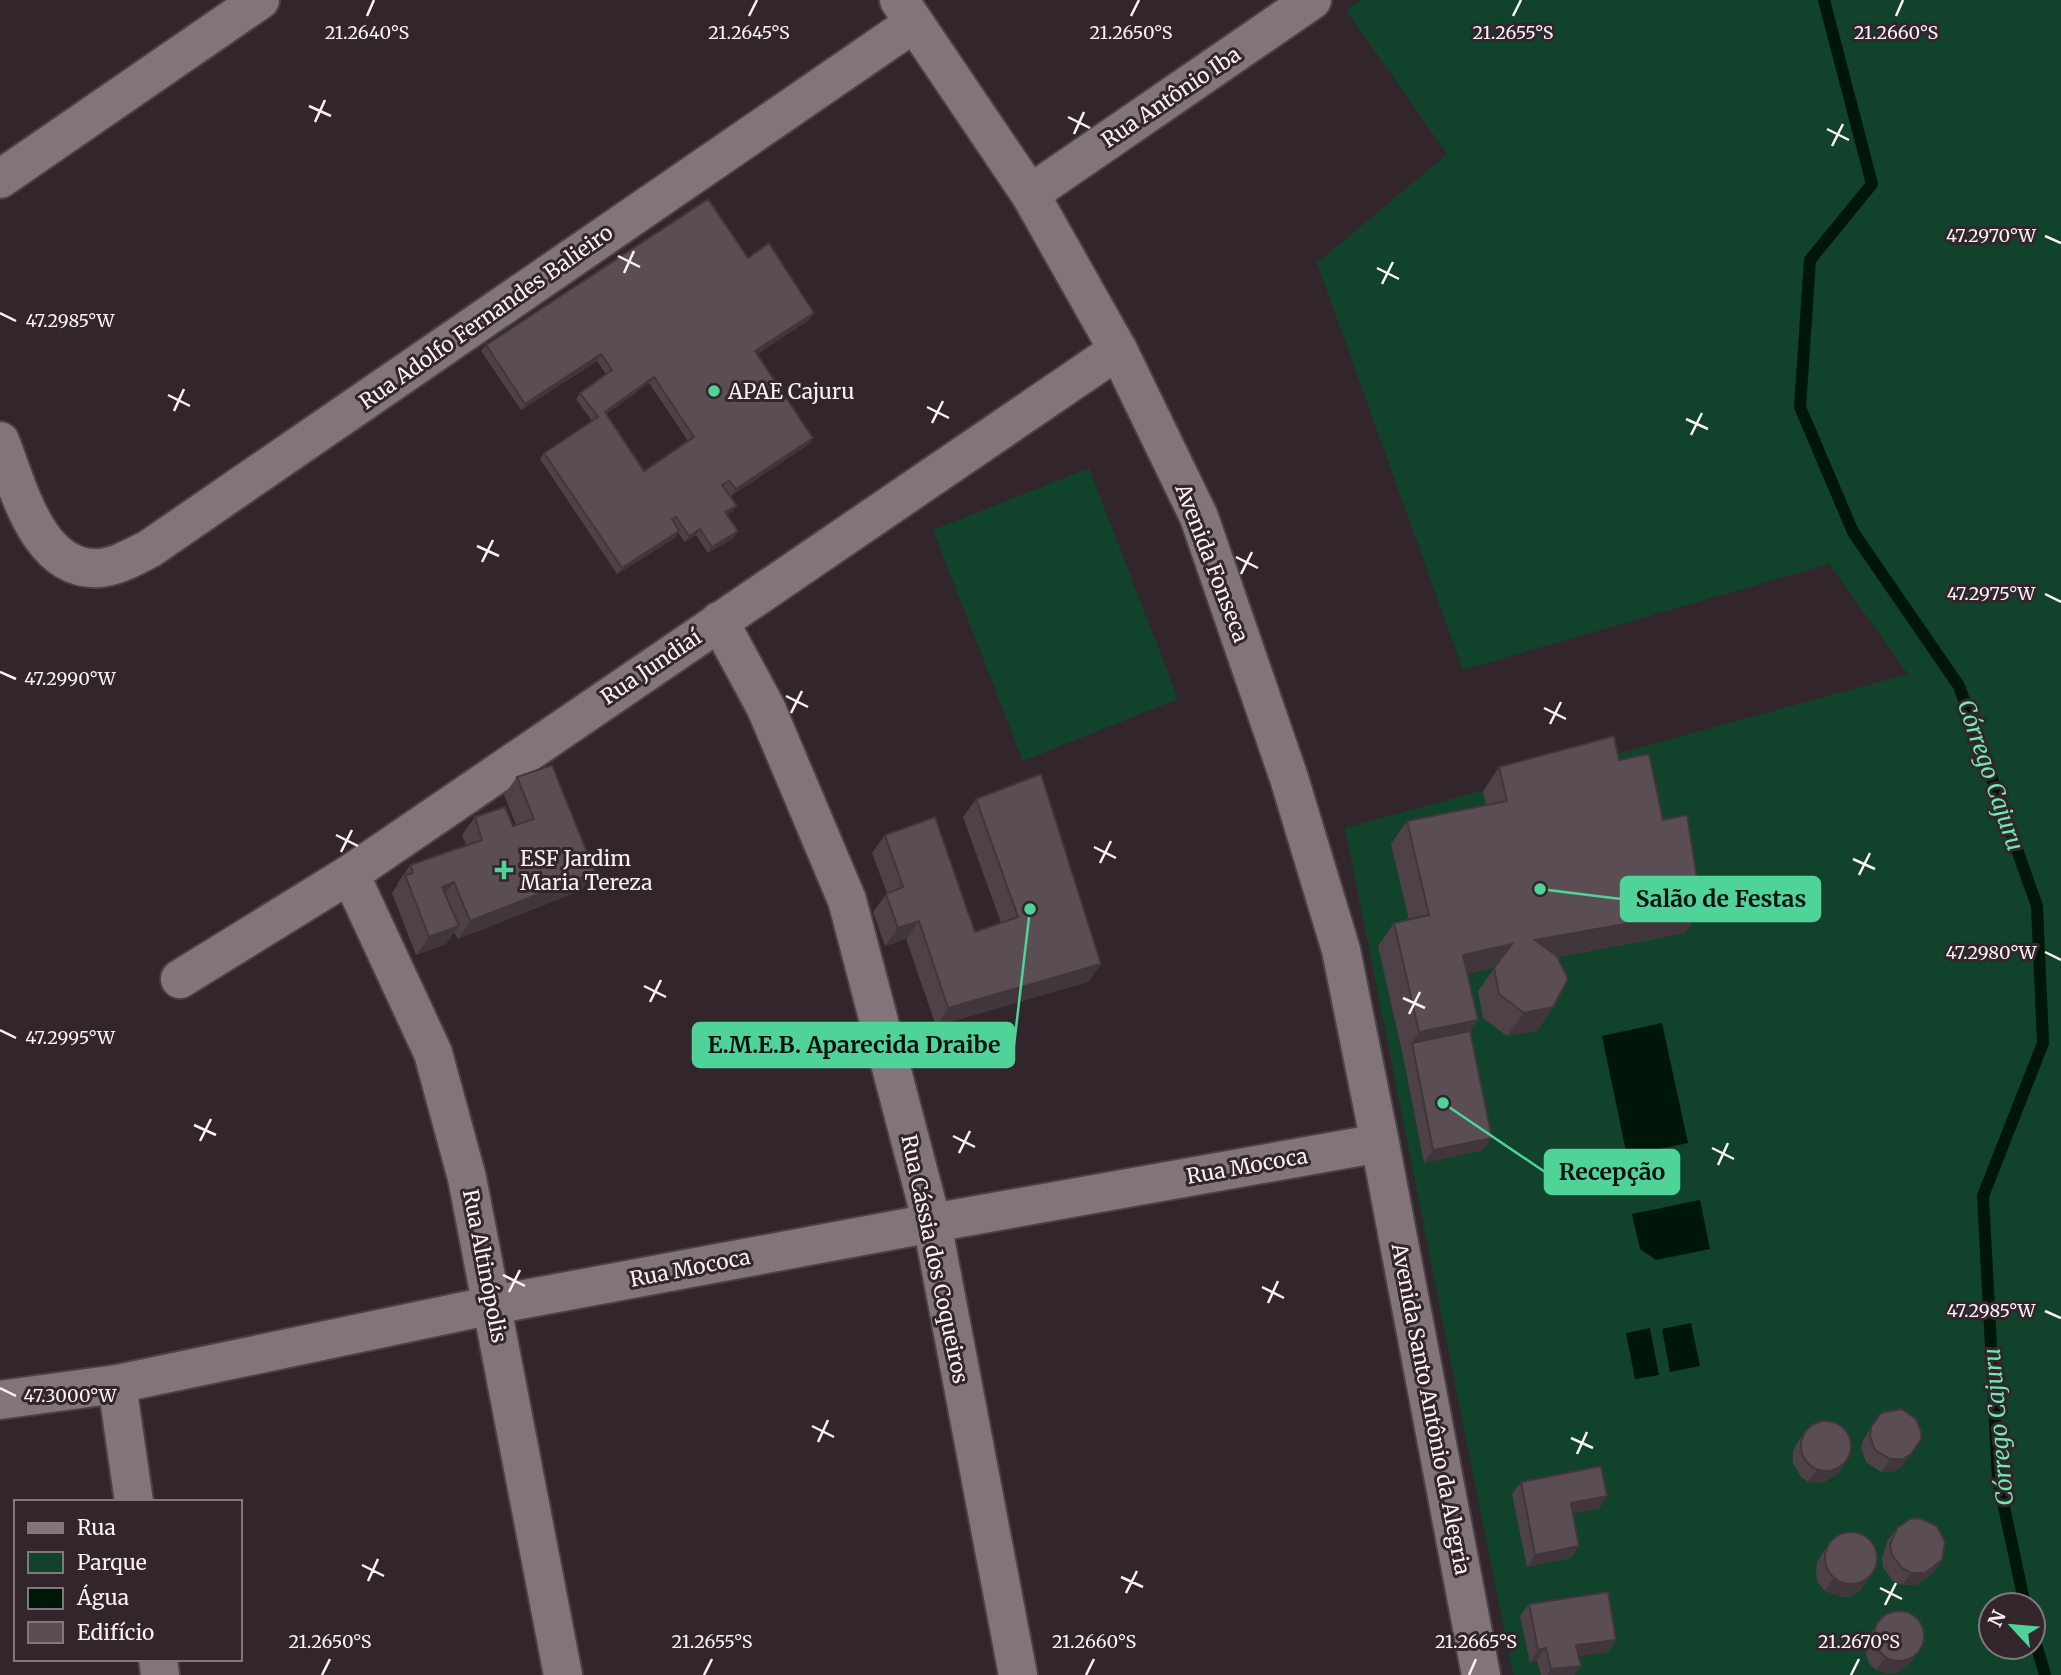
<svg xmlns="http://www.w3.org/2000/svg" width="2061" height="1675" font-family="Merriweather,serif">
  <rect width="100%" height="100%" fill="#32262c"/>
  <g fill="#10422c" fill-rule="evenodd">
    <path d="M1360 0H2061V1675H1513L1345 828 1908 674 1829 564 1463 670 1317 263 1447 154 1346 10ZM1991 1605H2033V1647H1991Z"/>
    <polygon points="1089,468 1178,699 1023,761 933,530"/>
  </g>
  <g fill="#001609">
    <polygon points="1662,1023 1688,1143 1627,1156 1602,1036"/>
    <polygon points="1700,1200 1710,1249 1656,1260 1640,1249 1632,1214"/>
    <polygon points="1691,1323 1700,1366 1670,1372 1662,1329"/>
    <polygon points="1650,1328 1659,1375 1635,1379 1626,1333"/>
  </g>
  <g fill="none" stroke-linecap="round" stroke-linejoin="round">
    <g stroke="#001609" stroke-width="12">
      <polyline points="1824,0 1872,184 1810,260 1800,407 1853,532 1959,686 2037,906 2043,1043 1983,1196 1998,1479 2025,1605"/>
      <polyline points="2033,1634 2045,1675"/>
    </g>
    <g stroke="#4a4146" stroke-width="42">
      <g id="street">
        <polyline points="899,0 1030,194 1118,350 1199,517 1289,778 1341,950 1380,1143 1481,1675"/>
        <polyline points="0,179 260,0"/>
        <polyline points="1030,194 1312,0"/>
        <path d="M0 441C18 485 37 572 99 568 116 567 133 557 149 549L914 23"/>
        <polyline points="719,621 766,708 847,900 932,1223 1018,1675"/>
        <polyline points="350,874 433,1053 467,1178 563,1675"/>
        <polyline points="180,979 350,874 1118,350"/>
        <polyline points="117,1384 134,1502"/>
        <polyline points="0,1400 117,1384 493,1305 932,1223 1380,1143"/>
        <polyline points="158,1659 160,1675"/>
      </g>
    </g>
    <use href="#street" stroke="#82747b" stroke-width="38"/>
  </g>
  <g fill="#4e4248" fill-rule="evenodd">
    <path d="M748 258 809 320 757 354 813 438 809 444 731 496 724 487 732 512 727 515 734 538 708 553 696 535 685 542 678 533 675 538 617 574 540 459 544 453 592 421 576 399 580 393 606 374 597 361 521 410 481 351 486 345ZM649 383 688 441 644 471 606 414Z"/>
    <polygon points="1619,760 1663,820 1702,910 1685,933 1558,957 1553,1007 1537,1031 1507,1036 1483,1018 1478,991 1495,967 1467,974 1470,1031 1483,1150 1424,1163 1403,1056 1378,946 1394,923 1409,920 1391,844 1407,821 1486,805 1483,791 1499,767"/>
    <polygon points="517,777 582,890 458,939 454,932 446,944 416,955 392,893 398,884 398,883 410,865 466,845 462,835 475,817 513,826 516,825 504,795"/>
    <polygon points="976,799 1101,964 1088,982 936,1026 906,939 885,946 873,912 887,893 872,853 885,835 975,932 1001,923 963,817"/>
    <polygon points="1881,1413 1902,1466 1895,1471 1881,1472 1866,1462 1861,1448 1863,1440"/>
    <polygon points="1806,1430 1838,1474 1822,1483 1808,1482 1801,1477 1793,1463 1793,1451 1797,1443"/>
    <polygon points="1521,1482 1599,1509 1573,1513 1579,1546 1571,1558 1527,1567 1512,1494"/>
    <polygon points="1897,1528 1942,1560 1933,1573 1916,1585 1902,1585 1893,1581 1883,1567 1882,1558 1888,1540"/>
    <polygon points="1830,1542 1861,1590 1851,1596 1842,1597 1825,1591 1817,1581 1816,1572 1817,1562"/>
    <polygon points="1529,1604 1608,1652 1578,1656 1574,1675 1541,1675 1537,1660 1530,1663 1520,1616"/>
    <polygon points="1877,1625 1912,1661 1899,1672 1891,1674 1876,1670 1869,1663 1866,1655 1868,1637"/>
  </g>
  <g fill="#40363b">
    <polygon points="814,313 809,320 751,358 755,351"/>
    <polygon points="601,354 597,361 521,410 525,404"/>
    <polygon points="654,377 649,383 601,418 605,412"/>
    <polygon points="813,438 809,444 731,496 736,489"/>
    <polygon points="737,506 732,512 721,519 725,512"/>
    <polygon points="700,529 696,535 685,542 689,536"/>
    <polygon points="679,531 675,538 617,574 622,568"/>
    <polygon points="738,531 734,538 708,553 712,547"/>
    <polygon points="595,872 582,890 458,939 470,921"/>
    <polygon points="454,882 441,900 442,887"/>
    <polygon points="1702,910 1685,933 1519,964 1535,940"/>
    <polygon points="919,921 906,939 885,946 898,928"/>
    <polygon points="459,926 446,944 416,955 429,937"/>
    <polygon points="1512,944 1496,967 1447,979 1463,955"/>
    <polygon points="1101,964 1088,982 936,1026 948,1008"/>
    <polygon points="1553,1007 1537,1031 1507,1036 1524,1013"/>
    <polygon points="1478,1020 1462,1043 1412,1043 1419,1032"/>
    <polygon points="1492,1138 1483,1150 1424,1163 1433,1150"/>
    <polygon points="1911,1454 1902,1466 1895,1471 1881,1472 1890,1459"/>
    <polygon points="1846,1462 1838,1474 1822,1483 1808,1482 1817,1470"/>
    <polygon points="1607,1496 1599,1509 1563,1515 1571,1503"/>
    <polygon points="1579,1546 1571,1558 1527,1567 1535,1555"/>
    <polygon points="1942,1560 1933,1573 1916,1585 1902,1585 1911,1573"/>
    <polygon points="1869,1577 1861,1590 1851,1596 1842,1597 1825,1591 1833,1579"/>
    <polygon points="1616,1640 1608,1652 1568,1658 1576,1645"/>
    <polygon points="1546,1648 1537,1660 1530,1663 1538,1650"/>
    <polygon points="1921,1648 1912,1661 1899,1672 1891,1674 1876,1670 1885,1658"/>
    <polygon points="1581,1666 1574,1675 1547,1675 1551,1669"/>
  </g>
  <g fill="#5b4d54" stroke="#40363b" stroke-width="2" fill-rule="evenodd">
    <path d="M708 199 748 258 769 243 814 313 755 351 813 438 736 489 729 481 722 485 737 506 725 512 738 531 712 547 700 529 689 536 676 517 672 519 679 531 622 568 544 453 598 417 580 393 612 370 601 354 525 404 486 345ZM654 377 694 437 644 471 605 412Z"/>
    <polygon points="1614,736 1619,760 1649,754 1663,820 1687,815 1702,910 1535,940 1557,956 1568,979 1553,1007 1524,1013 1499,994 1494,968 1512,944 1463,955 1478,1020 1419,1032 1394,923 1429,915 1407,821 1507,801 1499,767"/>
    <polygon points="552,765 595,872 470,921 454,882 442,887 459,926 429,937 405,875 413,873 410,865 482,840 475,817 505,807 513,826 534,819 517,777"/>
    <polygon points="1041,774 1101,964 948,1008 919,921 898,928 886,894 903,887 885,835 935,817 975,932 1018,917 976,799"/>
    <polygon points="1470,1031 1492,1138 1433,1150 1412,1043"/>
    <polygon points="1902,1409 1916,1419 1921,1431 1921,1439 1911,1454 1903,1459 1890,1459 1875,1450 1870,1436 1871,1427 1881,1413"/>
    <circle cx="1826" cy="1446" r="25"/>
    <polygon points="1601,1466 1607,1496 1571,1503 1579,1546 1535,1555 1521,1482"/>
    <polygon points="1919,1518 1937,1526 1945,1542 1942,1560 1925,1573 1911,1573 1902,1568 1892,1555 1890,1545 1897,1528 1910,1519"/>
    <circle cx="1851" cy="1558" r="26"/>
    <polygon points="1608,1592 1616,1640 1576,1645 1581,1666 1551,1669 1546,1648 1538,1650 1529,1604"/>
    <circle cx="1899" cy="1636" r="25"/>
  </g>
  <path fill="none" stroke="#f9f1f5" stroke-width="2.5" d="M367 16 374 0M749 16 757 0M1131 16 1139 0M1513 16 1521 0M1896 16 1903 0M309 106 331 116M1068 117 1090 128M315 122 325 100M1827 129 1849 140M1074 134 1084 112M1832 146 1843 124M2045 236 2061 243M618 256 640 267M1377 268 1399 279M624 273 634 251M1382 284 1393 262M0 313 16 321M168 395 190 406M927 407 949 418M174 411 184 389M1686 419 1708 429M932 423 943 401M1691 435 1702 413M477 546 499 556M1236 557 1258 568M482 562 493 540M1241 574 1252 552M2045 594 2061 602M0 672 16 679M786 696 808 707M1544 708 1566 719M791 713 802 691M1550 724 1561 702M336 835 358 846M1094 847 1116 858M341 852 352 830M1853 859 1875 869M1100 863 1111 841M1859 875 1870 853M2045 952 2061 960M644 986 666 997M1403 998 1425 1008M650 1002 661 980M1409 1014 1420 992M0 1030 16 1038M194 1125 216 1135M953 1136 975 1147M200 1141 211 1119M1712 1148 1734 1159M959 1153 970 1131M1718 1165 1728 1143M503 1275 525 1286M1262 1287 1284 1298M509 1292 520 1270M1268 1303 1278 1281M2045 1311 2061 1318M0 1388 16 1396M812 1426 834 1437M1571 1438 1593 1448M818 1442 828 1420M1577 1454 1587 1432M362 1565 384 1576M1121 1577 1143 1587M368 1581 378 1559M1880 1588 1902 1599M1126 1593 1137 1571M1885 1605 1896 1583M322 1675 330 1659M704 1675 712 1659M1086 1675 1094 1659M1469 1675 1476 1659M1851 1675 1859 1659"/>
  <g fill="#50d398" stroke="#32262c" stroke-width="2.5">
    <circle cx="714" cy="391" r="7"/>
    <path d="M500.5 859.5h7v7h7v7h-7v7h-7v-7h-7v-7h7z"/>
  </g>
  <g text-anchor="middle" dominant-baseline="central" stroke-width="6" stroke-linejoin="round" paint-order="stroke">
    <g font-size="21" fill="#f9f1f5" stroke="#32262c">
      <text transform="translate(1171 97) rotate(-34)">Rua Antônio Iba</text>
      <text transform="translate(486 317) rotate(-35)">Rua Adolfo Fernandes Balieiro</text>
      <text transform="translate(1212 563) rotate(69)">Avenida Fonseca</text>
      <text transform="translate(651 667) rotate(-34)">Rua Jundiaí</text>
      <text transform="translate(1247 1166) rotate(-10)">Rua Mococa</text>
      <text transform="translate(935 1259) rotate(78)">Rua Cássia dos Coqueiros</text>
      <text transform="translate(485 1266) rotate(79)">Rua Altinópolis</text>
      <text transform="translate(690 1268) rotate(-11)">Rua Mococa</text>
      <text transform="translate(1431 1409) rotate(79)">Avenida Santo Antônio da Alegria</text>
    </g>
    <g font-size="21" fill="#f9f1f5" stroke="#32262c" text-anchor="start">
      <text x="728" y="391">APAE Cajuru</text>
      <text x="520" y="858">ESF Jardim<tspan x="520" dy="24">Maria Tereza</tspan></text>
    </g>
    <g font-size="23" font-style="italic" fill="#6bedaf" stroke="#32262c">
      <text transform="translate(1991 775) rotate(71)">Córrego Cajuru</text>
      <text transform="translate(1998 1427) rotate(-95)">Córrego Cajuru</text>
    </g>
  </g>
  <g font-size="18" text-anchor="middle" fill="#f9f1f5" stroke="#32262c" stroke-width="6" stroke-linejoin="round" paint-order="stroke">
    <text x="367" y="39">21.2640°S</text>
    <text x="749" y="39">21.2645°S</text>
    <text x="1131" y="39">21.2650°S</text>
    <text x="1513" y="39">21.2655°S</text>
    <text x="1896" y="39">21.2660°S</text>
    <text x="1991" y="242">47.2970°W</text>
    <text x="70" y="327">47.2985°W</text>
    <text x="1991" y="600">47.2975°W</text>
    <text x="70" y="685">47.2990°W</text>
    <text x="1991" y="959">47.2980°W</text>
    <text x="70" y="1044">47.2995°W</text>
    <text x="1991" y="1317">47.2985°W</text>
    <text x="70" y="1402">47.3000°W</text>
    <text x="330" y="1648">21.2650°S</text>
    <text x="712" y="1648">21.2655°S</text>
    <text x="1094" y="1648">21.2660°S</text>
    <text x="1476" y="1648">21.2665°S</text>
    <text x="1859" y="1648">21.2670°S</text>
  </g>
  <path fill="none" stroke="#50d398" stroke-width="2.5" d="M1540 889L1621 899M1030 909L1014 1045M1443 1103L1545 1172"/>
  <g fill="#50d398" stroke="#32262c" stroke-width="2.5">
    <circle cx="1540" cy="889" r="7"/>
    <circle cx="1030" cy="909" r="7"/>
    <circle cx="1443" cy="1103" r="7"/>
  </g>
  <g fill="#50d398" stroke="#50d398" stroke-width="2.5">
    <rect x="1621" y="877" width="199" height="44" rx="7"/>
    <rect x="693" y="1023" width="321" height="44" rx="7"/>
    <rect x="1545" y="1150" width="134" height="44" rx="7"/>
  </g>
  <g font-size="23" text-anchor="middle" font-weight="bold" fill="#111">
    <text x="1721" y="907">Salão de Festas</text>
    <text x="854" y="1053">E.M.E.B. Aparecida Draibe</text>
    <text x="1612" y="1180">Recepção</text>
  </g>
  <rect x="14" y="1500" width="228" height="161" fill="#32262c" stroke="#82777c" stroke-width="2"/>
  <rect x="28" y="1523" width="35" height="10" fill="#82747b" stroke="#82777c" stroke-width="2"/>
  <text x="77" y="1535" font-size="21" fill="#f9f1f5">Rua</text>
  <rect x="28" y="1552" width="35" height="21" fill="#10422c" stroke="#82777c" stroke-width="2"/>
  <text x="77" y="1570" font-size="21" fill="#f9f1f5">Parque</text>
  <rect x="28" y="1588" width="35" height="21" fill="#001609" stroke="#82777c" stroke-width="2"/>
  <text x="77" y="1605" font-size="21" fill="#f9f1f5">Água</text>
  <rect x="28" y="1622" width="35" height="21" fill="#5b4d54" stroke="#82777c" stroke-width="2"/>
  <text x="77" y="1640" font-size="21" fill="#f9f1f5">Edifício</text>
  <g transform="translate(2012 1626) rotate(296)"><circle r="33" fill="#32262c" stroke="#82777c" stroke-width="2"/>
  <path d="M0-5L12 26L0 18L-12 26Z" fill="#50d398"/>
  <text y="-10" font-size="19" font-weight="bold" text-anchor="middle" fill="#f9f1f5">N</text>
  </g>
</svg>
